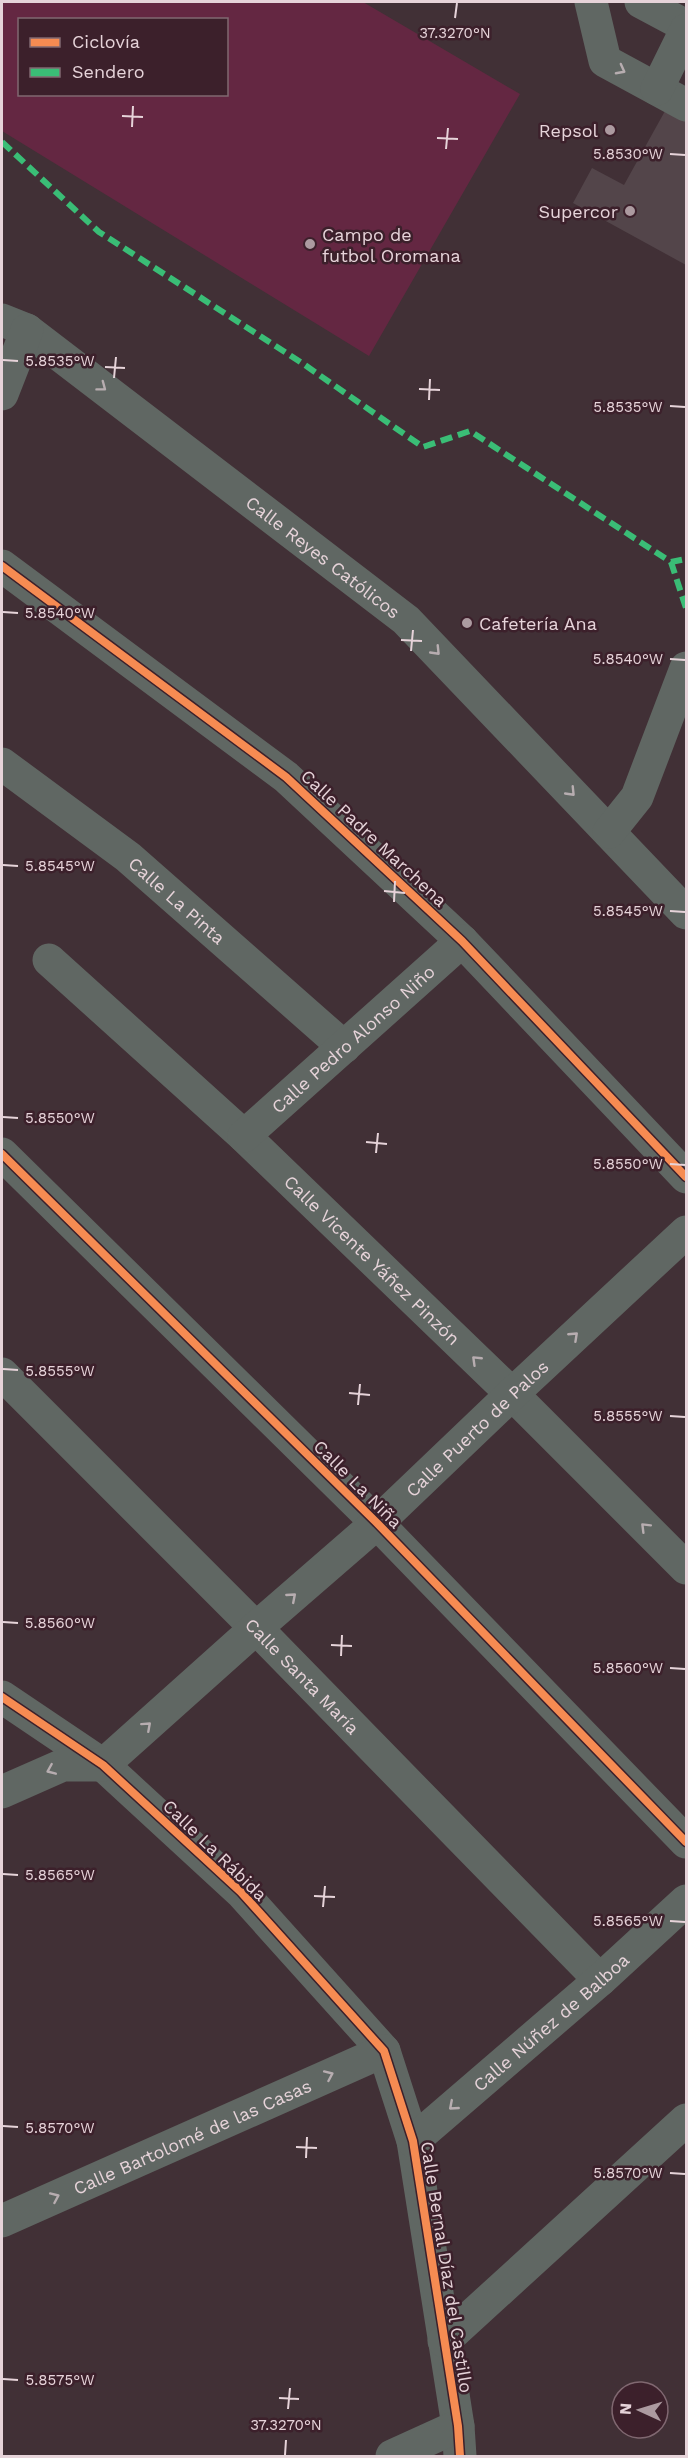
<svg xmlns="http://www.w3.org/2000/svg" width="688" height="2458" font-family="'Work Sans',sans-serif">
  <rect width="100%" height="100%" fill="#413036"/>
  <path fill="#642742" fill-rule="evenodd" d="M2 2H363L520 94 369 356 2 131ZM20 20H226V94H20Z"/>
  <polygon fill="#53454a" points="670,102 686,111 686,265 573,203 592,168 624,185"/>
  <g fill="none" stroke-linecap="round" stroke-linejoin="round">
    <g stroke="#606763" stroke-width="33">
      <polyline points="591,2 605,61 686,105"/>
      <polyline points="641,2 686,26"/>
      <polyline points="657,89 686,30"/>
      <path id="s1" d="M2 320 27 330 406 620 686 913"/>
      <polyline points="2,394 27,330"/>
      <polyline points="2,566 286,777 462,941 686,1177"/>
      <path id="s2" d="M2 764 128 857 344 1047"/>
      <polyline points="609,832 637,797 686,668"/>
      <path id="s3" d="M49 960 244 1136 512 1394 686 1568"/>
      <path id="s4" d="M244 1136 462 941"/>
      <polyline points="2,1154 377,1523 686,1842"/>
      <path id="s5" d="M2 1374 256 1628 600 1980"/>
      <polyline points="2,1697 103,1765 241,1892 384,2051 413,2141 458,2426 460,2456"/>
      <path id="s6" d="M2 1792 63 1765H103L256 1628 377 1523 512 1394 686 1232"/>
      <path id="s7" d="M413 2141 600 1980 686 1901"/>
      <path id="s8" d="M2 2221 384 2051"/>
      <polyline points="444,2341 686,2120"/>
      <polyline points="392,2456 458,2426"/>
    </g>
    <g stroke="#3abd76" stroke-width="6" stroke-dasharray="12 6" stroke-linecap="butt">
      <polyline points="2,142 99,232 302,363 423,447 470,431 671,562 686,559"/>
      <polyline points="671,562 686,608"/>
    </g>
    <g stroke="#3c202b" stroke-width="11">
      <g id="cycleway">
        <polyline points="2,566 286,777 462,941 686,1177"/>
        <polyline points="2,1154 377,1523 686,1842"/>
        <polyline points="2,1697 103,1765 241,1892 384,2051 413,2141 458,2426 460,2456"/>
      </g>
    </g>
    <use href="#cycleway" stroke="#f68b52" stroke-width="8"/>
  </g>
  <defs><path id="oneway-chevron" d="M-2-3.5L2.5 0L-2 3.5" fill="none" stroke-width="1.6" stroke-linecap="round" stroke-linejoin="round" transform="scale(1.5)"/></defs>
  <g stroke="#b7adb0">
    <use href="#oneway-chevron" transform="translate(621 70) rotate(28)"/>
    <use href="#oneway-chevron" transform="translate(102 387) rotate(37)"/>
    <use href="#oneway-chevron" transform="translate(436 651) rotate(46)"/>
    <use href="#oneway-chevron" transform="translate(571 792) rotate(46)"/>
    <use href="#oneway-chevron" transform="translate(574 1336) rotate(-43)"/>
    <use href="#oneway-chevron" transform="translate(476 1360) rotate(-136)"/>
    <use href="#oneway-chevron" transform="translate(645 1527) rotate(-135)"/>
    <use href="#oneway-chevron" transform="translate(292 1597) rotate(-41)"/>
    <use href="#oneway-chevron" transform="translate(147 1726) rotate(-42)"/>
    <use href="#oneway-chevron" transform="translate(51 1770) rotate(157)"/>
    <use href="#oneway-chevron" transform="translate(329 2075) rotate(-24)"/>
    <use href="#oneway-chevron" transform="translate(453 2106) rotate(139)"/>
    <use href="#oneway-chevron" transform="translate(55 2197) rotate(-24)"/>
  </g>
  <path fill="none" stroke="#e6d3d9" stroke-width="2" d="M455 18 457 3M122 116 143 117M132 127 133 106M437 138 458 139M446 149 448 128M670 154 685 155M3 360 18 361M105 367 125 368M114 378 116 357M419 389 440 390M429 400 430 379M670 406 685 407M3 612 18 613M401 640 422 641M411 651 413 630M670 659 685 660M3 865 18 866M384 891 405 893M394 902 395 881M670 911 685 912M3 1117 18 1118M366 1142 387 1144M376 1153 378 1133M670 1164 685 1165M3 1369 18 1370M349 1393 370 1395M358 1405 360 1384M670 1416 685 1417M3 1622 18 1623M331 1645 352 1646M341 1656 342 1635M670 1668 685 1669M3 1874 18 1875M314 1896 335 1897M323 1907 325 1886M670 1921 685 1922M3 2126 18 2127M296 2147 317 2148M306 2158 307 2137M670 2173 685 2174M3 2379 18 2380M279 2398 299 2399M288 2409 290 2388M285 2455 286 2440"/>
  <g fill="#ac9aa0" stroke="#3c202b" stroke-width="2">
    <circle cx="610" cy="130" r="6"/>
    <circle cx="630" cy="211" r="6"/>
    <circle cx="310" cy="244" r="6"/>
    <circle cx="467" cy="623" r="6"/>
  </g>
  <g text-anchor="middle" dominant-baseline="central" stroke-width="5" stroke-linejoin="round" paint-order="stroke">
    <g font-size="18" fill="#e6d3d9" stroke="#3c202b" text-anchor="end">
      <text x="598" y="130">Repsol</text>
      <text x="618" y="211">Supercor</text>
      <text x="322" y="234" text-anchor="start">Campo de<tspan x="322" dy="21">futbol Oromana</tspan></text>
      <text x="479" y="623" text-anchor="start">Cafetería Ana</text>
    </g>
    <g font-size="18" fill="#e6d3d9" stroke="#3c202b">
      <text stroke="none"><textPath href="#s1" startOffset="400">Calle Reyes Católicos</textPath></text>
      <text transform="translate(374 838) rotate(43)">Calle Padre Marchena</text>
      <text stroke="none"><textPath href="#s2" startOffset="222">Calle La Pinta</textPath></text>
      <text stroke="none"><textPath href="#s4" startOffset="146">Calle Pedro Alonso Niño</textPath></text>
      <text stroke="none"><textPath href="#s3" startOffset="441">Calle Vicente Yáñez Pinzón</textPath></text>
      <text stroke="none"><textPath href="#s6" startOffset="610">Calle Puerto de Palos</textPath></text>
      <text transform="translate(358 1484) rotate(45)">Calle La Niña</text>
      <text stroke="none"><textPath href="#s5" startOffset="426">Calle Santa María</textPath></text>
      <text transform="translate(215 1850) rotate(44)">Calle La Rábida</text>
      <text stroke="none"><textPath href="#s7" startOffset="182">Calle Núñez de Balboa</textPath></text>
      <text stroke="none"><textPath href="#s8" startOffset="208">Calle Bartolomé de las Casas</textPath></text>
      <text transform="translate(447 2267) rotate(81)">Calle Bernal Díaz del Castillo</text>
    </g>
  </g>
  <g font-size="15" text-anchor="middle" fill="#e6d3d9" stroke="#3c202b" stroke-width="5" stroke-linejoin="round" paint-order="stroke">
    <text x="455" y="38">37.3270°N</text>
    <text x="628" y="159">5.8530°W</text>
    <text x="60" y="366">5.8535°W</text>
    <text x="628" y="412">5.8535°W</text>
    <text x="60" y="618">5.8540°W</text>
    <text x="628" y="664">5.8540°W</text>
    <text x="60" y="871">5.8545°W</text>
    <text x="628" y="916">5.8545°W</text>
    <text x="60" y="1123">5.8550°W</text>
    <text x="628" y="1169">5.8550°W</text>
    <text x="60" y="1376">5.8555°W</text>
    <text x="628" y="1421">5.8555°W</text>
    <text x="60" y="1628">5.8560°W</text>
    <text x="628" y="1673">5.8560°W</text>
    <text x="60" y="1880">5.8565°W</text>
    <text x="628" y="1926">5.8565°W</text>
    <text x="60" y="2133">5.8570°W</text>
    <text x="628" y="2178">5.8570°W</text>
    <text x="60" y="2385">5.8575°W</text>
    <text x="286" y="2430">37.3270°N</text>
  </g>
  <rect width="688" height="2458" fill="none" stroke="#e6d3d9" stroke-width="6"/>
  <rect x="18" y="18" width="210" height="78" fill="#3c202b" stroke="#806871" stroke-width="1.5"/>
  <rect x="30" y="38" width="30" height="9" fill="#f68b52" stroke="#806871" stroke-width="1.5"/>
  <text x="72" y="48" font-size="18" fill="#e6d3d9">Ciclovía</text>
  <rect x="30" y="68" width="30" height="9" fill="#3abd76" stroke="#806871" stroke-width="1.5"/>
  <text x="72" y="78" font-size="18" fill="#e6d3d9">Sendero</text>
  <g transform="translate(640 2410) rotate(274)"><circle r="28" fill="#3c202b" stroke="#806871" stroke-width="1.5"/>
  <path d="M0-4.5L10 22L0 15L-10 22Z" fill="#ac9aa0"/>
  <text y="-9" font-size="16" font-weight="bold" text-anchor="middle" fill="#e6d3d9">N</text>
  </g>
</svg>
